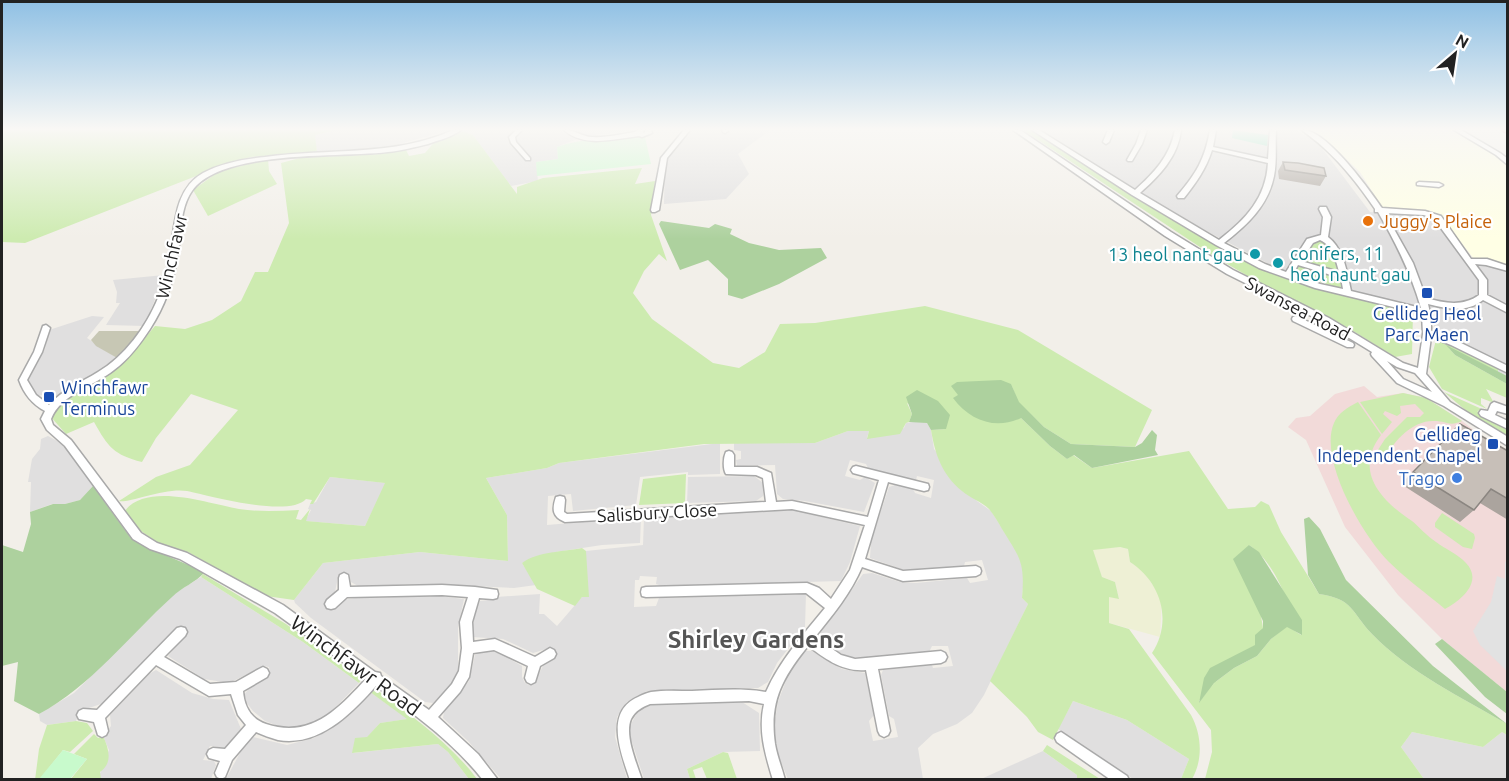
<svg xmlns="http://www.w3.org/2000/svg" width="1509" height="781" font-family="Ubuntu,sans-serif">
  <rect width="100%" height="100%" fill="#f2efe9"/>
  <g fill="#e0dfdf">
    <polygon points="336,130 450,130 374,151 317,152 314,135"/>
    <polygon points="459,130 638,130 585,136 557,147 558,159 536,162 538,181 511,186 473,135"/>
    <polygon points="686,130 770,130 738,154 749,174 726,199 664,204 665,160"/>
    <polygon points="1042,130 1296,130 1318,143 1370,212 1429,216 1435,219 1464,258 1507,266 1507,376 1437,341 1432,314 1304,279 1269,264 1180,217"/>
    <polygon points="164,275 145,326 106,325 120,303 116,303 117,292 113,280"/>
    <polygon points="92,316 104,317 87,338 119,359 64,395 48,396 47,393 36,397 28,380 45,349 49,330"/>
    <polygon points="920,421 927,423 931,430 934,449 977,501 991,511 1021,558 1024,576 1022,598 1028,604 984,695 972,713 957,724 933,734 918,748 923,779 788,779 775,748 774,726 778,702 788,675 805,651 812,651 842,669 865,673 874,715 869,721 873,741 898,737 894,719 889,716 881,675 883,670 932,665 933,668 953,666 948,646 932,646 929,652 859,658 846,656 827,645 820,637 821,632 863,574 872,573 900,582 916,583 967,578 970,583 988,580 982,560 965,562 964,566 904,570 870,558 871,541 889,487 895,485 913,489 915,493 931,498 934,480 917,476 916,480 868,468 866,464 850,460 845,476 860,480 865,477 875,483 864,512 805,501 783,499 777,494 775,465 737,466 736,460 741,459 741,451 734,450 734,443 815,443 848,431 863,429 869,431 867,438 904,428 906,423"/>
    <polygon points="48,436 63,444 78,463 93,486 80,500 65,504 52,504 30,512 31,482 28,482 32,459 40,449 41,439"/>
    <polygon points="720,443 720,474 688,475 688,472 640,477 636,505 573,511 571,494 548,496 547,525 641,517 640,543 602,545 556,552 522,563 536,585 514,588 429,584 358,586 351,582 349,574 338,577 335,592 325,603 355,598 439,596 464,599 458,628 458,671 452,683 433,703 425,702 311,618 295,603 294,600 323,563 420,552 508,561 507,515 486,478 547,468 559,463"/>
    <polygon points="754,476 763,483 763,496 756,501 687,503 688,477"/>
    <polygon points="330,477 386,483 365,526 305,521 311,510 308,509 310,504 316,502"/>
    <polygon points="793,510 860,526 850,562 841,581 662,586 656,584 657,577 640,576 639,580 635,580 634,607 656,606 659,598 806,594 805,627 777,663 768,682 758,688 647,691 627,702 617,717 615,737 627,779 501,779 468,741 443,718 444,712 469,681 475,655 479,651 489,650 501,654 522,666 522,677 525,683 529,685 534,683 543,666 554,659 555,654 550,648 533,653 503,639 472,637 474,614 480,601 496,599 496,597 540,594 539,614 544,614 557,626 582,597 586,551 643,545 644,517"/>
    <polygon points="201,577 303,642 359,683 328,715 319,721 291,728 278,726 265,721 253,711 246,702 244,695 250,687 267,678 270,673 269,667 264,666 229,683 204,679 168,656 186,634 187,630 183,626 174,630 104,703 80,711 76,721 47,725 40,721 39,714 74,693 174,594"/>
    <polygon points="156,670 192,693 213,699 229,700 241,729 225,748 210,746 203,760 214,761 216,765 211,779 101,780 99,776 109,750 103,736 111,726 110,715 149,674"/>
    <polygon points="370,692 408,719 380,723 353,753 438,744 448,752 469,779 216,780 227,777 241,751 253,737 287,745 314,738 342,721"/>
    <polygon points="1073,701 1127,720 1189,759 1181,779 1133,779 1058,729"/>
    <polygon points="742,702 759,713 760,751 723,752 687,769 690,779 644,779 630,736 630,726 638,711 651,705"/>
    <polygon points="1412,732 1483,747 1502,732 1507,735 1507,779 1424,779 1401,747"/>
    <polygon points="1043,751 1077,775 1077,780 979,780"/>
  </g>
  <polygon fill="#f2dad9" points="1364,386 1377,397 1403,393 1426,398 1462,421 1494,446 1507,451 1507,692 1442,639 1398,595 1345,527 1306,440 1288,427 1296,418 1310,416 1335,394"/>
  <polygon fill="#ffffe5" points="1310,130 1455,130 1492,151 1507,165 1507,266 1474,259 1440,215 1428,210 1382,207 1360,172 1322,136"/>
  <polygon fill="#c7c7b4" points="99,331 143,331 119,359 96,346 91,340"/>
  <polygon fill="#eef0d5" points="1120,547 1128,549 1130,562 1143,570 1162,599 1160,637 1109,623 1109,596 1119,598 1115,582 1102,577 1092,549"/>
  <g fill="#cdebb0" fill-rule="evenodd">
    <polygon points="2,130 336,130 315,135 317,152 251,157 232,162 25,243 2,242"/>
    <polygon points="1023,130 1032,130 1074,158 1261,267 1323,290 1413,313 1412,354 1395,357 1350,329 1263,285 1212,255"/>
    <path d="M463 131 473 135 517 194V187L543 178 642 168 635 184 655 181 651 215 667 261 659 254 644 271 633 293 652 319 713 363 739 368 765 352 780 324 815 323 925 306 1018 330 1152 410 1135 447 1071 444 1044 427 1018 402 1011 384 1021 418 1050 446 1067 459 1073 455 1092 468 1189 451 1228 509 1255 507 1261 501 1269 505 1281 532 1319 594C1354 599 1351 612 1372 634 1410 673 1461 697 1507 724V735L1502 732 1483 747 1412 732 1401 747 1424 779H1205L1212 752 1211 730 1152 653C1173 621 1161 582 1130 562L1128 549 1120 547 1093 550 1102 577 1115 582 1119 599 1109 597V623L1129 629 1191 715C1202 735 1203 760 1192 779H1181L1189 759 1127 720 1073 701 1053 740 1038 732 1027 717 990 681 1028 604 1022 598C1025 562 1020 558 1002 529 998 522 994 515 989 509 982 502 970 498 962 491 942 475 935 454 931 430L946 429 907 403 912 414 909 422 906 423 900 434 867 439 869 431H848L815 443 704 444 559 463 547 468 486 478 507 515 508 561 420 552 323 563 294 600 266 596 188 552 157 542 135 527 124 512C146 481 209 504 239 509 258 512 279 511 299 510L296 519 301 520 310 509 306 521 365 526 385 483 330 477 313 504H310L312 500 306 499C289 518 210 496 187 491 166 487 126 504 119 501L156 477 190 465 238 410 191 394 156 438 142 462C114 455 108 447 94 422L66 434 50 416C60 395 99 382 117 368 132 356 143 340 155 326L185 329 212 320 241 301 255 272H268L289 223 281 163 300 158 381 154 405 148 409 156 425 153 437 139ZM1249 545C1277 564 1288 604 1301 635L1287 626 1271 639 1257 656 1234 668 1214 683 1199 702V701L1239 654 1256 645 1263 628Z"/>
    <polygon points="268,159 269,171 277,184 208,216 193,190 218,172"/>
    <polygon points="1315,239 1320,239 1333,247 1338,270 1332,271 1303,261 1302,258"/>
    <polygon points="1298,264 1339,276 1343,287 1339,288 1294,274 1293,271"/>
    <polygon points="1440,339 1498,367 1498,372 1448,347 1455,355 1507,384 1507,398 1486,389 1494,403 1481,398 1481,404 1487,409 1442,389 1429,367 1436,340"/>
    <polygon points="1444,392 1484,410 1477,411 1507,430 1507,436 1470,414"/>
    <path d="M1403 393 1426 398 1462 421C1449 427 1447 421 1434 421 1414 420 1394 440 1386 457L1376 453 1385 439 1407 417H1420L1424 413 1415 404 1400 406 1401 413 1397 416 1385 411 1383 414 1392 422 1382 434 1360 402Z"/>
    <path d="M1358 402 1381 435C1353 472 1382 501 1412 521 1418 526 1427 536 1436 542 1445 549 1458 554 1466 563 1484 582 1460 601 1445 609 1426 593 1405 578 1388 561 1363 536 1318 459 1334 423 1338 413 1348 407 1358 402Z"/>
    <polygon points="686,474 685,503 639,505 643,479"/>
    <polygon points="1442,513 1474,534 1475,538 1472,549 1463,547 1435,527 1435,523"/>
    <path d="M582 548 586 551 589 597H582L575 606 537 589 522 563C538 551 564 552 582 548Z"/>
    <polygon points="203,574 286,624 359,677 361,680 359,683 303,642 201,577"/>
    <path d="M377 690C412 716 451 744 477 779H469L448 752 438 744 352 753 355 738 367 737 380 723 407 719 370 692Z"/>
    <polygon points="76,721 87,723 93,731 70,752 63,750 40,779 42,779 35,780 39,749 47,725"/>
    <path d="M94 734 98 738 103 736C109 749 113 763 100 772L101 779 70 780 87 759 74 754Z"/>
    <polygon points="1047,745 1100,779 1077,779 1077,775 1043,751"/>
    <polygon points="723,752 728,753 737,779 707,779 702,767 693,770 696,779 690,779 687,769"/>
  </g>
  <g fill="#add19e">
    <polygon points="661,221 709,228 715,224 732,229 730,234 749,243 779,250 821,248 827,258 779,284 742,299 728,295 728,279 708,260 680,270 659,224"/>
    <polygon points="1446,345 1507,376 1507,384 1455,355"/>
    <path d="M1001 380 1011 384 1019 402 1044 427 1071 444 1135 447 1142 443 1152 430 1157 435 1155 450 1158 455 1092 468 1074 455 1067 459 1050 446 1021 418C996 430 970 421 953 398L958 395 951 386 957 382Z"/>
    <polygon points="917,390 938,401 950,415 946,429 931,430 927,423 909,422 912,414 906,397"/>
    <path d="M93 486 130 537 151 549 205 572C195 583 182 587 172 597 129 636 90 687 39 714L14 701 18 662 2 666V545L23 552 31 524 30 512 53 504H65L80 500Z"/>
    <path d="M1309 517 1320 529 1346 580 1433 666 1507 724C1461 697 1410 673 1372 634 1351 612 1354 599 1319 594L1308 575 1304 519Z"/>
    <polygon points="1249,545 1259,552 1302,620 1302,635 1287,627 1271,639 1257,656 1234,668 1214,683 1199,703 1204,678 1210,668 1255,645 1255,635 1263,628 1263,621 1233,559"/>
    <polygon points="1442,639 1507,692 1507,714 1485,697 1435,644"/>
  </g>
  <g fill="#c8facc">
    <path d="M636 135 645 137 651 164 537 176 536 162 558 159 557 147C581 138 609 139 636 135Z"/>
    <polygon points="63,750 87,759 70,779 39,779"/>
  </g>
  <polygon fill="#88e0be" points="1233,130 1268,135 1267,146 1232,138"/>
  <polygon fill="#e2e2e2" points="1507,559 1507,671 1480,645 1473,631 1491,602 1497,576 1505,579 1505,563"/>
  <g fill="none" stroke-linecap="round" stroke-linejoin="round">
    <g stroke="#a9a9a9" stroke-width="3">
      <g id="minor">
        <path d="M453 130H461C452 137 439 140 428 144 415 147 401 151 388 152 340 158 221 149 192 191 180 208 181 233 178 253 174 280 165 306 150 329 140 344 129 359 114 370 94 386 61 394 51 419L53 425 71 440 141 533 157 543 187 553 283 605 375 672 380 673 381 676 429 710 452 684 459 671 462 648 460 622 468 597 442 595 347 597 335 608 331 609 327 608 325 604 327 600 339 590V578L340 575 344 573 348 575 350 587 442 585 475 587 497 590 498 594 497 598 493 599 479 598 472 622 473 642 495 639 535 657 550 648 554 650 556 654 554 658 540 666 535 682 531 684 527 682 525 678 528 666 494 650 473 653 469 677 460 692 438 717 478 754 498 780H483C453 742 414 714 376 686 351 714 319 747 278 740 271 738 263 735 256 732L232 760 225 777 221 779 217 777 215 773 220 761 209 758 207 754 209 750 213 748 225 749 246 725 238 715 231 694 209 696 156 665 105 718 108 731 106 735 102 737 98 735 94 722 79 719 77 715 79 711 83 709 97 710 177 628 181 627 185 628 187 632 185 636 164 657 210 684 236 682 259 669 263 667 267 669 269 673 267 677 243 691C244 706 251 719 266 724 311 739 338 709 366 679L275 613 180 559 150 549 133 539 65 446 47 430 41 419 45 411C32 404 24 394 19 380L34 352 43 326 46 325 50 328 42 352 27 380 36 395 49 405C62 390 82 382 98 372 125 356 146 327 158 298 164 284 168 269 170 254 175 226 174 189 203 173 222 163 244 159 265 157 328 148 394 157 453 130Z"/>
        <polygon points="516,130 522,130 515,137 516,142 530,158 530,160 526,160 511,143 509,137"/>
        <path d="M564 130C573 129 581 136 591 137 606 138 621 134 635 132L638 130H644L643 133 645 132V130H651L652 133 642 137 639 136C614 139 584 148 564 130Z"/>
        <polygon points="684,130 690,130 667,158 659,210 655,212 652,212 651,210 661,158"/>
        <polygon points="722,130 728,130 728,131 725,133 723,132"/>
        <path d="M1013 130H1020L1171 232 1233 270 1329 318 1403 363 1418 368 1423 334 1422 314 1315 288 1259 268 1216 245 1132 195 1032 130H1039L1135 190C1154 173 1170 156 1175 130H1181C1178 157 1159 176 1140 193L1219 240C1246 219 1266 198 1268 163L1212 150C1206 169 1196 183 1184 198H1178L1177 196C1196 174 1205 159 1210 130H1216L1213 147 1268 159 1270 130H1276C1275 145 1277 161 1274 176 1268 206 1247 225 1224 243L1265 264 1286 272 1307 239 1321 235 1323 217 1319 209 1320 207H1326L1331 217 1328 237C1344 249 1347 273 1351 291L1421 308C1411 273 1396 243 1378 212H1375V209C1360 187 1344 166 1324 148 1317 141 1309 136 1302 130 1325 128 1369 189 1382 208L1425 211 1441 216 1471 259H1487L1508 266V271L1486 265 1475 264 1487 280V295L1508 306V313L1483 300C1467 313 1447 309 1428 304L1431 317V331L1457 341 1508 366V373L1451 345 1431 337 1426 374 1450 402 1508 437V446L1444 406 1397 383 1372 356 1371 354 1372 352 1323 322 1227 274 1165 236ZM1385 213 1424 215 1435 220 1479 280V295C1463 307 1444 303 1426 298L1413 263ZM1320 240C1332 245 1336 260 1339 272L1301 261 1313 243ZM1298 265 1341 278 1343 289 1320 284 1293 274ZM1387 361 1397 367 1415 373 1432 392 1403 379Z"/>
        <polygon points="1108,130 1114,130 1109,142 1106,144 1103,142"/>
        <polygon points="1141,130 1147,130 1142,144 1132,161 1128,161 1127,160 1136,144"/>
        <polygon points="1454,130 1461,130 1500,153 1508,159 1508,165 1496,155"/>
        <polygon points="1419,182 1439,183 1443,185 1439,187 1417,185 1417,183"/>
        <polygon points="1296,316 1353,343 1354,345 1353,347 1347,347 1293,321 1292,319 1293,317"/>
        <polygon points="1494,402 1508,407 1508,414 1497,411 1495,415 1508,421 1508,429 1481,416 1479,413 1481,410 1488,411 1491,404"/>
        <path d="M729 451 732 452 734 455V467H757L771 473 776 502 792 501 868 517 879 480 853 473 851 470 853 467 856 466 928 484 929 487 928 490 924 491 888 482 865 559 903 571 976 566 980 568 981 571 980 574 976 576 903 581 862 567C851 593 832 616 815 637L841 655 855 659 941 651 945 653 947 657 945 661 941 663 878 669 890 731 888 735 884 737 880 735 878 731 866 670C842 672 826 659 808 646 782 678 769 702 775 744 777 756 782 768 785 780H773C765 754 758 730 764 704L749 701 650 704C642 707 635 711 631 719 624 735 637 764 642 780H630C621 753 604 712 638 697 642 695 646 693 651 692 664 690 679 691 692 691 717 690 742 688 766 692 780 660 803 635 825 608L806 593 646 597 642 596 641 592 642 588 646 587 807 583 819 588 831 599 850 570 865 525 792 509 565 522C552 517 552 509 556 497L560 496 564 497 565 500 564 512 567 514 766 502 763 478 756 475 726 474C723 469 723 458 726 452Z"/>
        <polygon points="1061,732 1127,776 1129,780 1111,780 1057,742 1055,738 1057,734"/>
      </g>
    </g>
    <g stroke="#dc2a67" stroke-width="2">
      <polygon id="highway" points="1502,130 1508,130 1508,133 1504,132"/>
    </g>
    <use href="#minor" fill="#fff" fill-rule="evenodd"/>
    <use href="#highway" fill="#e892a2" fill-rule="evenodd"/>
  </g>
  <g fill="#aba49e">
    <polygon points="1283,162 1326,176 1320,186 1279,179 1278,171"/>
    <polygon points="1448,436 1508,451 1508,520 1480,503 1474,510 1460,522 1401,484"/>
  </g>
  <g fill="#c7bfb8" stroke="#8b8681" stroke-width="1.5">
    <polygon points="1283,162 1298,163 1324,168 1326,176 1285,170"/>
    <polygon points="1460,424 1508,451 1508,499 1491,489 1474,510 1413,472"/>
  </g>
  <linearGradient id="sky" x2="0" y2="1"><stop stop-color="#8fc0e4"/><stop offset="0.54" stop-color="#f9f8f5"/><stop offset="1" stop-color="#f9f8f5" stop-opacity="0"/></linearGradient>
  <rect width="1509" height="239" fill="url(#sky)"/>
  <circle fill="#e8710a" stroke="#fff" stroke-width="2" cx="1368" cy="221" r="6"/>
  <g fill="#0f9aa8" stroke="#fff" stroke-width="2">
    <circle cx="1255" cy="254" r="6"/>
    <circle cx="1278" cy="263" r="6"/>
  </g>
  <g fill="#1a4fb4" stroke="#fff" stroke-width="2">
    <rect x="1421" y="287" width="12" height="12" rx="3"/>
    <rect x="43" y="391" width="12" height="12" rx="3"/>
    <rect x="1487" y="438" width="12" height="12" rx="3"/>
  </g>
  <circle fill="#3f7fe0" stroke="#fff" stroke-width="2" cx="1457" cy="478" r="6"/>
  <g text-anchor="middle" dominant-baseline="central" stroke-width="4.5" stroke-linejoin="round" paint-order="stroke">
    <g font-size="18" fill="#c56008" stroke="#fff" text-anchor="start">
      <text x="1380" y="221">Juggy's Plaice</text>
    </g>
    <g font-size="18" fill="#0d838f" stroke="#fff" text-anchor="start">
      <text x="1290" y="253">conifers, 11<tspan x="1290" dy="21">heol naunt gau</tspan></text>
      <text x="1243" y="254" text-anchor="end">13 heol nant gau</text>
    </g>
    <g font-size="18" fill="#222" stroke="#fff">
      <text transform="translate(171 256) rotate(-77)">Winchfawr</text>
      <text transform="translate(1298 308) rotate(28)">Swansea Road</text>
      <text transform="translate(657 512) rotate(-3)">Salisbury Close</text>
    </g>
    <g font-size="18" fill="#164399" stroke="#fff">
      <text x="1427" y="313">Gellideg Heol<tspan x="1427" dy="21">Parc Maen</tspan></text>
      <text x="61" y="387" text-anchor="start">Winchfawr<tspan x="61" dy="21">Terminus</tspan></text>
      <text x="1481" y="434" text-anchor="end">Gellideg<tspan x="1481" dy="21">Independent Chapel</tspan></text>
    </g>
    <g font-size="18" fill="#366cbe" stroke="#fff" text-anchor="end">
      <text x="1445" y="478">Trago</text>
    </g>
    <g font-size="21" fill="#222" stroke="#fff">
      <text transform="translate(356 665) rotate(36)">Winchfawr Road</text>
    </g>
    <g font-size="24" font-weight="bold" fill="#555" stroke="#fff">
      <text x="756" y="639">Shirley Gardens</text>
    </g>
  </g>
  <rect width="1509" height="781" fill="none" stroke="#222222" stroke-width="6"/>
  <g transform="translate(1455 54) rotate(29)" stroke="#ffffff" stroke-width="4.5" paint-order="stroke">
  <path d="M0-4.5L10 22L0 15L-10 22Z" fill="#222222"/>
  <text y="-9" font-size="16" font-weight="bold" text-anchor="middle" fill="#222222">N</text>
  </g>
</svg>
